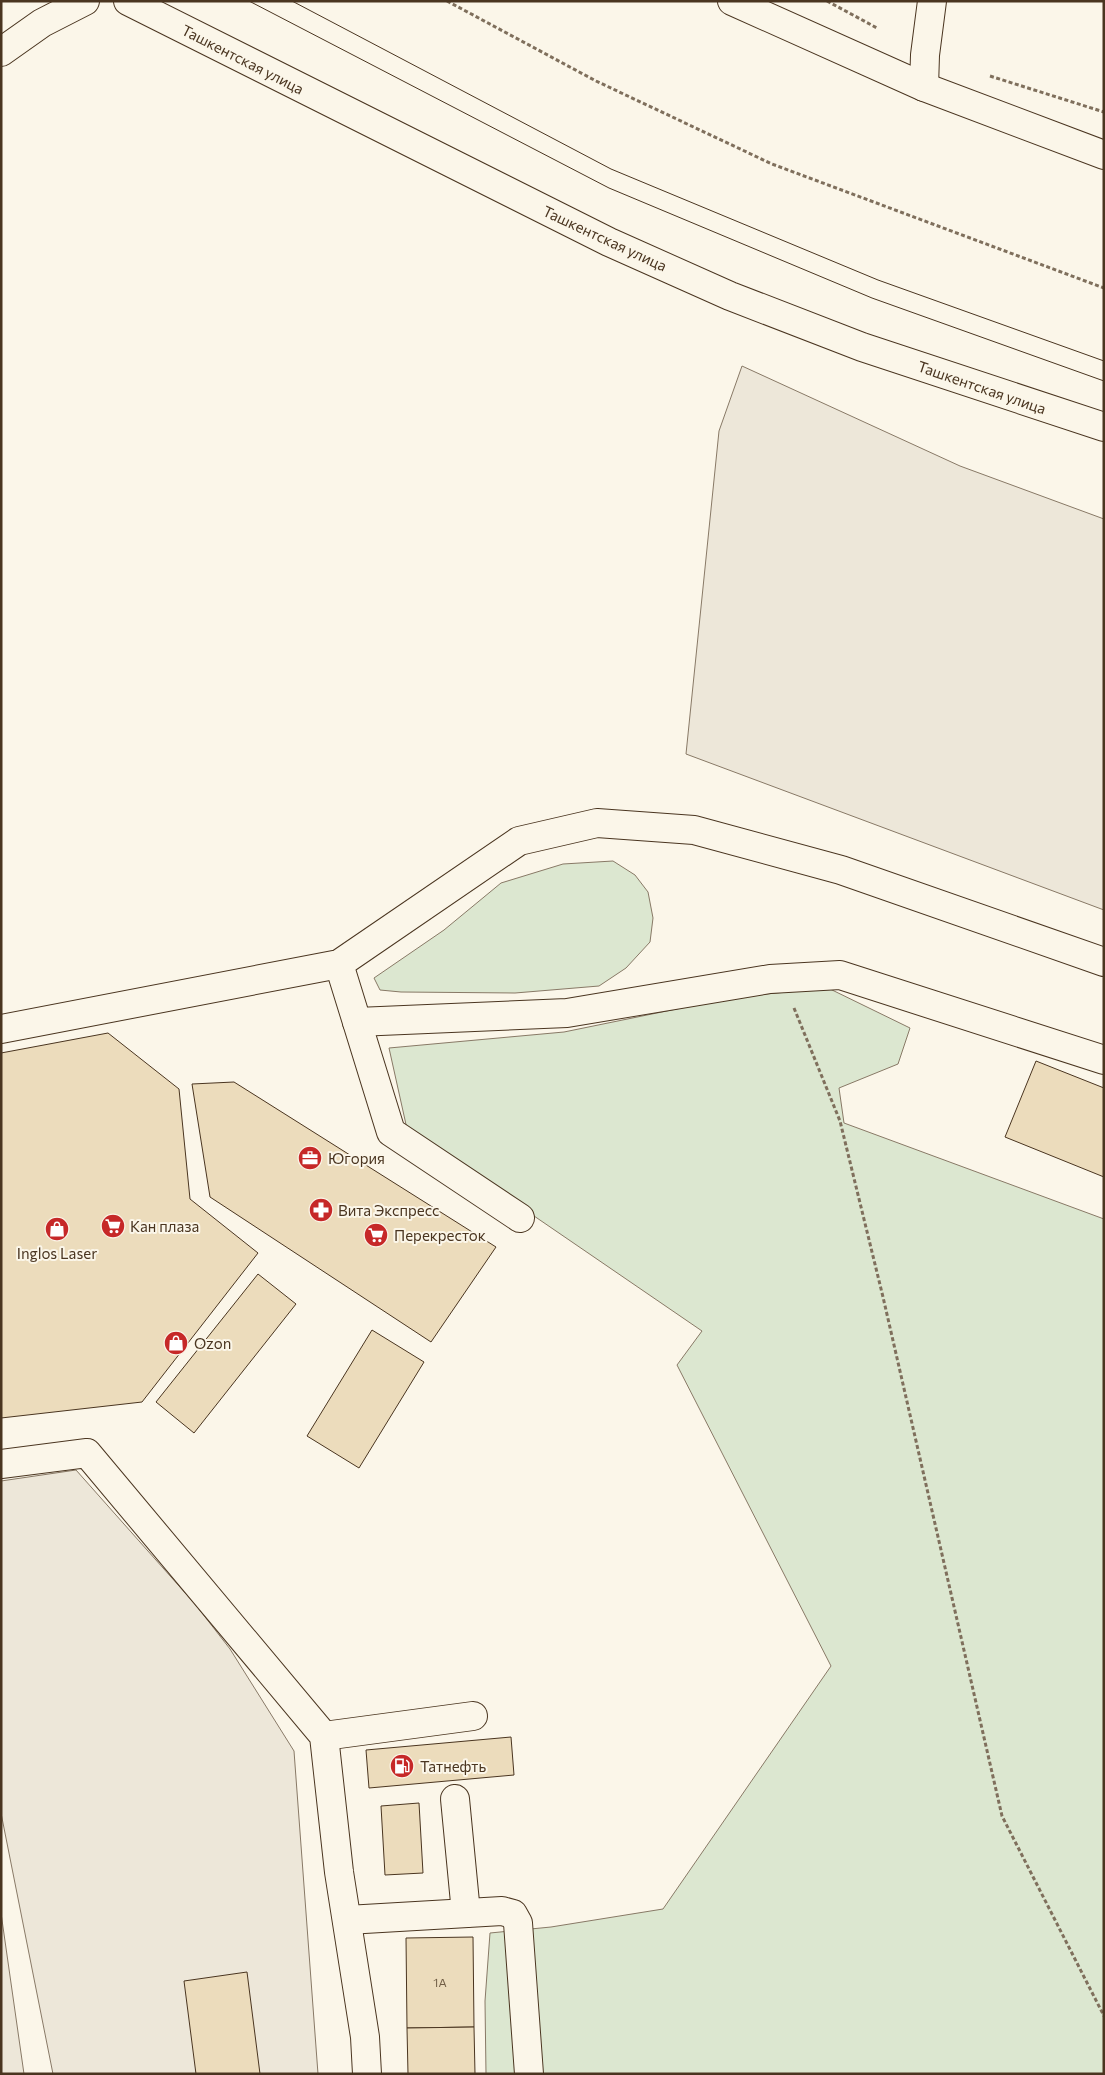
<svg xmlns="http://www.w3.org/2000/svg" width="1105" height="2075" font-family="Commissioner,sans-serif">
  <rect width="100%" height="100%" fill="#fbf6e9"/>
  <g fill="#dce7d0" stroke="#887966">
    <polygon points="613,861 635,875 648,892 653,918 650,942 626,968 599,986 515,993 401,992 380,990 374,978 444,930 501,883 563,864"/>
    <polygon points="828,988 910,1028 898,1064 839,1088 844,1123 1104,1219 1104,2074 486,2074 485,2001 490,1933 551,1927 663,1909 831,1666 677,1365 702,1331 407,1129 389,1048 564,1032 735,997"/>
  </g>
  <g fill="#ede7d9" stroke="#887966">
    <polygon points="742,366 960,466 1104,519 1104,910 686,754 719,431"/>
    <polygon points="76,1470 195,1604 230,1649 294,1751 318,2074 53,2074 1,1813 1,1481"/>
    <polygon points="1,1913 24,2074 1,2074"/>
  </g>
  <g fill="#ecdcbc" stroke="#4a3520">
    <polygon points="108,1033 179,1089 190,1199 258,1253 142,1402 1,1418 1,1053"/>
    <polygon points="1036,1061 1104,1088 1104,1177 1005,1137"/>
    <polygon points="234,1082 496,1247 431,1342 210,1197 192,1084"/>
    <polygon points="258,1274 296,1304 194,1433 156,1402"/>
    <polygon points="372,1330 424,1362 359,1468 307,1436"/>
    <polygon points="511,1737 514,1775 369,1788 366,1750"/>
    <polygon points="419,1803 423,1873 385,1875 381,1806"/>
    <polygon points="473,1937 474,2027 407,2028 406,1938"/>
    <polygon points="247,1972 260,2074 196,2074 184,1981"/>
    <polygon points="474,2027 475,2074 408,2074 407,2028"/>
  </g>
  <g fill="none" stroke-linecap="round" stroke-linejoin="round">
    <g stroke="#4a3520" stroke-width="30">
      <g id="minor">
        <polyline points="1,52 42,23 85,1"/>
        <polyline points="924,87 925,55 932,1"/>
        <polyline points="339,964 391,1132 520,1218"/>
        <polyline points="357,1022 567,1013 770,979 840,975 1104,1060"/>
        <polyline points="1,1029 339,964 519,841 597,823 694,830 841,870 1104,962"/>
        <polyline points="1,1464 87,1453 324,1736 339,1872 365,2037 367,2074"/>
        <polyline points="324,1736 473,1716"/>
        <polyline points="455,1799 466,1913"/>
        <polyline points="347,1920 502,1911 513,1914 518,1923 529,2074"/>
      </g>
    </g>
    <g stroke="#4a3520" stroke-width="30">
      <g id="major">
        <polyline points="128,1 609,242 730,296 862,347 1104,427"/>
        <polyline points="732,1 924,87 1104,155"/>
      </g>
    </g>
    <g stroke="#7f6f5c" stroke-width="3" stroke-dasharray="4 2.5" stroke-linecap="butt">
      <polyline points="447,1 596,81 772,164 1104,288"/>
      <polyline points="827,1 877,28"/>
      <polyline points="990,76 1104,112"/>
      <polyline points="794,1008 840,1121 883,1297 1002,1816 1104,2016"/>
    </g>
    <use href="#minor" stroke="#fbf6e9" stroke-width="28"/>
    <use href="#major" stroke="#fbf6e9" stroke-width="28"/>
    <g stroke="#4a3520" stroke-width="1">
      <polyline points="249,1 609,188 872,298 1104,381"/>
      <polyline points="292,1 611,169 878,280 1104,361"/>
    </g>
  </g>
  <defs>
    <g id="office-disc" transform="scale(1.25)"><circle r="9.5" fill="#c62828" stroke="#fbf6e9"/><path d="M-6-3h4V-5.5h4V-3h4V5H-6ZM-1-4.5V-3h2v-1.5ZM-6 0V1H6V0Z" fill="#fff"/></g>
    <g id="pharmacy-disc" transform="scale(1.25)"><circle r="9.5" fill="#c62828" stroke="#fbf6e9"/><path d="M-2-6h4v4h4v4h-4v4h-4v-4h-4v-4h4Z" fill="#fff"/></g>
    <g id="supermarket-disc" transform="scale(1.25)"><circle r="9.5" fill="#c62828" stroke="#fbf6e9"/><path d="M-6-5.5h2.5l.6 2H6L4.5 2H-2.5L-4.4-4H-6ZM-1.5 3.2a1.3 1.3 0 1 0 .1 0ZM3 3.2a1.3 1.3 0 1 0 .1 0Z" fill="#fff"/></g>
    <g id="shop-disc" transform="scale(1.25)"><circle r="9.5" fill="#c62828" stroke="#fbf6e9"/><path d="M-5-2.5h2.3a2.7 3.5 0 0 1 5.4 0H5L5.5 6h-11ZM-1.5-2.5h3a1.5 2.3 0 0 0-3 0Z" fill="#fff"/></g>
    <g id="fuel-disc" transform="scale(1.25)"><circle r="9.5" fill="#c62828" stroke="#fbf6e9"/><path d="M-5.5-6h7V0h2V4h1.3V-2.5L3-4.5l.8-.8L6-3V5H2.5V1h-1V6h-7ZM-4.2-4.7v3.2H.2V-4.7Z" fill="#fff"/></g>
  </defs>
  <g fill-rule="evenodd">
    <use href="#office-disc" x="310" y="1158"/>
    <use href="#pharmacy-disc" x="321" y="1210"/>
    <use href="#supermarket-disc" x="113" y="1226"/>
    <use href="#shop-disc" x="57" y="1229"/>
    <use href="#supermarket-disc" x="376" y="1235"/>
    <use href="#shop-disc" x="176" y="1343"/>
    <use href="#fuel-disc" x="402" y="1766"/>
  </g>
  <g text-anchor="middle" dominant-baseline="central" stroke-width="4" stroke-linejoin="round" paint-order="stroke">
    <g font-size="12" fill="#725f47">
      <text x="440" y="1982">1А</text>
    </g>
    <g font-size="15" fill="#4a3520" stroke="#fbf6e9">
      <text transform="translate(243 59) rotate(27)">Ташкентская улица</text>
      <text transform="translate(605 238) rotate(25)">Ташкентская улица</text>
      <text transform="translate(982 387) rotate(19)">Ташкентская улица</text>
    </g>
    <g font-size="15" fill="#4a3520" stroke="#fbf6e9" text-anchor="start">
      <text x="328" y="1158">Югория</text>
      <text x="338" y="1210">Вита Экспресс</text>
      <text x="130" y="1226">Кан плаза</text>
      <text x="394" y="1235">Перекресток</text>
      <text x="57" y="1253" text-anchor="middle">Inglos Laser</text>
      <text x="194" y="1343">Ozon</text>
      <text x="420" y="1766">Татнефть</text>
    </g>
  </g>
  <rect width="1105" height="2075" fill="none" stroke="#4a3520" stroke-width="5"/>
</svg>
